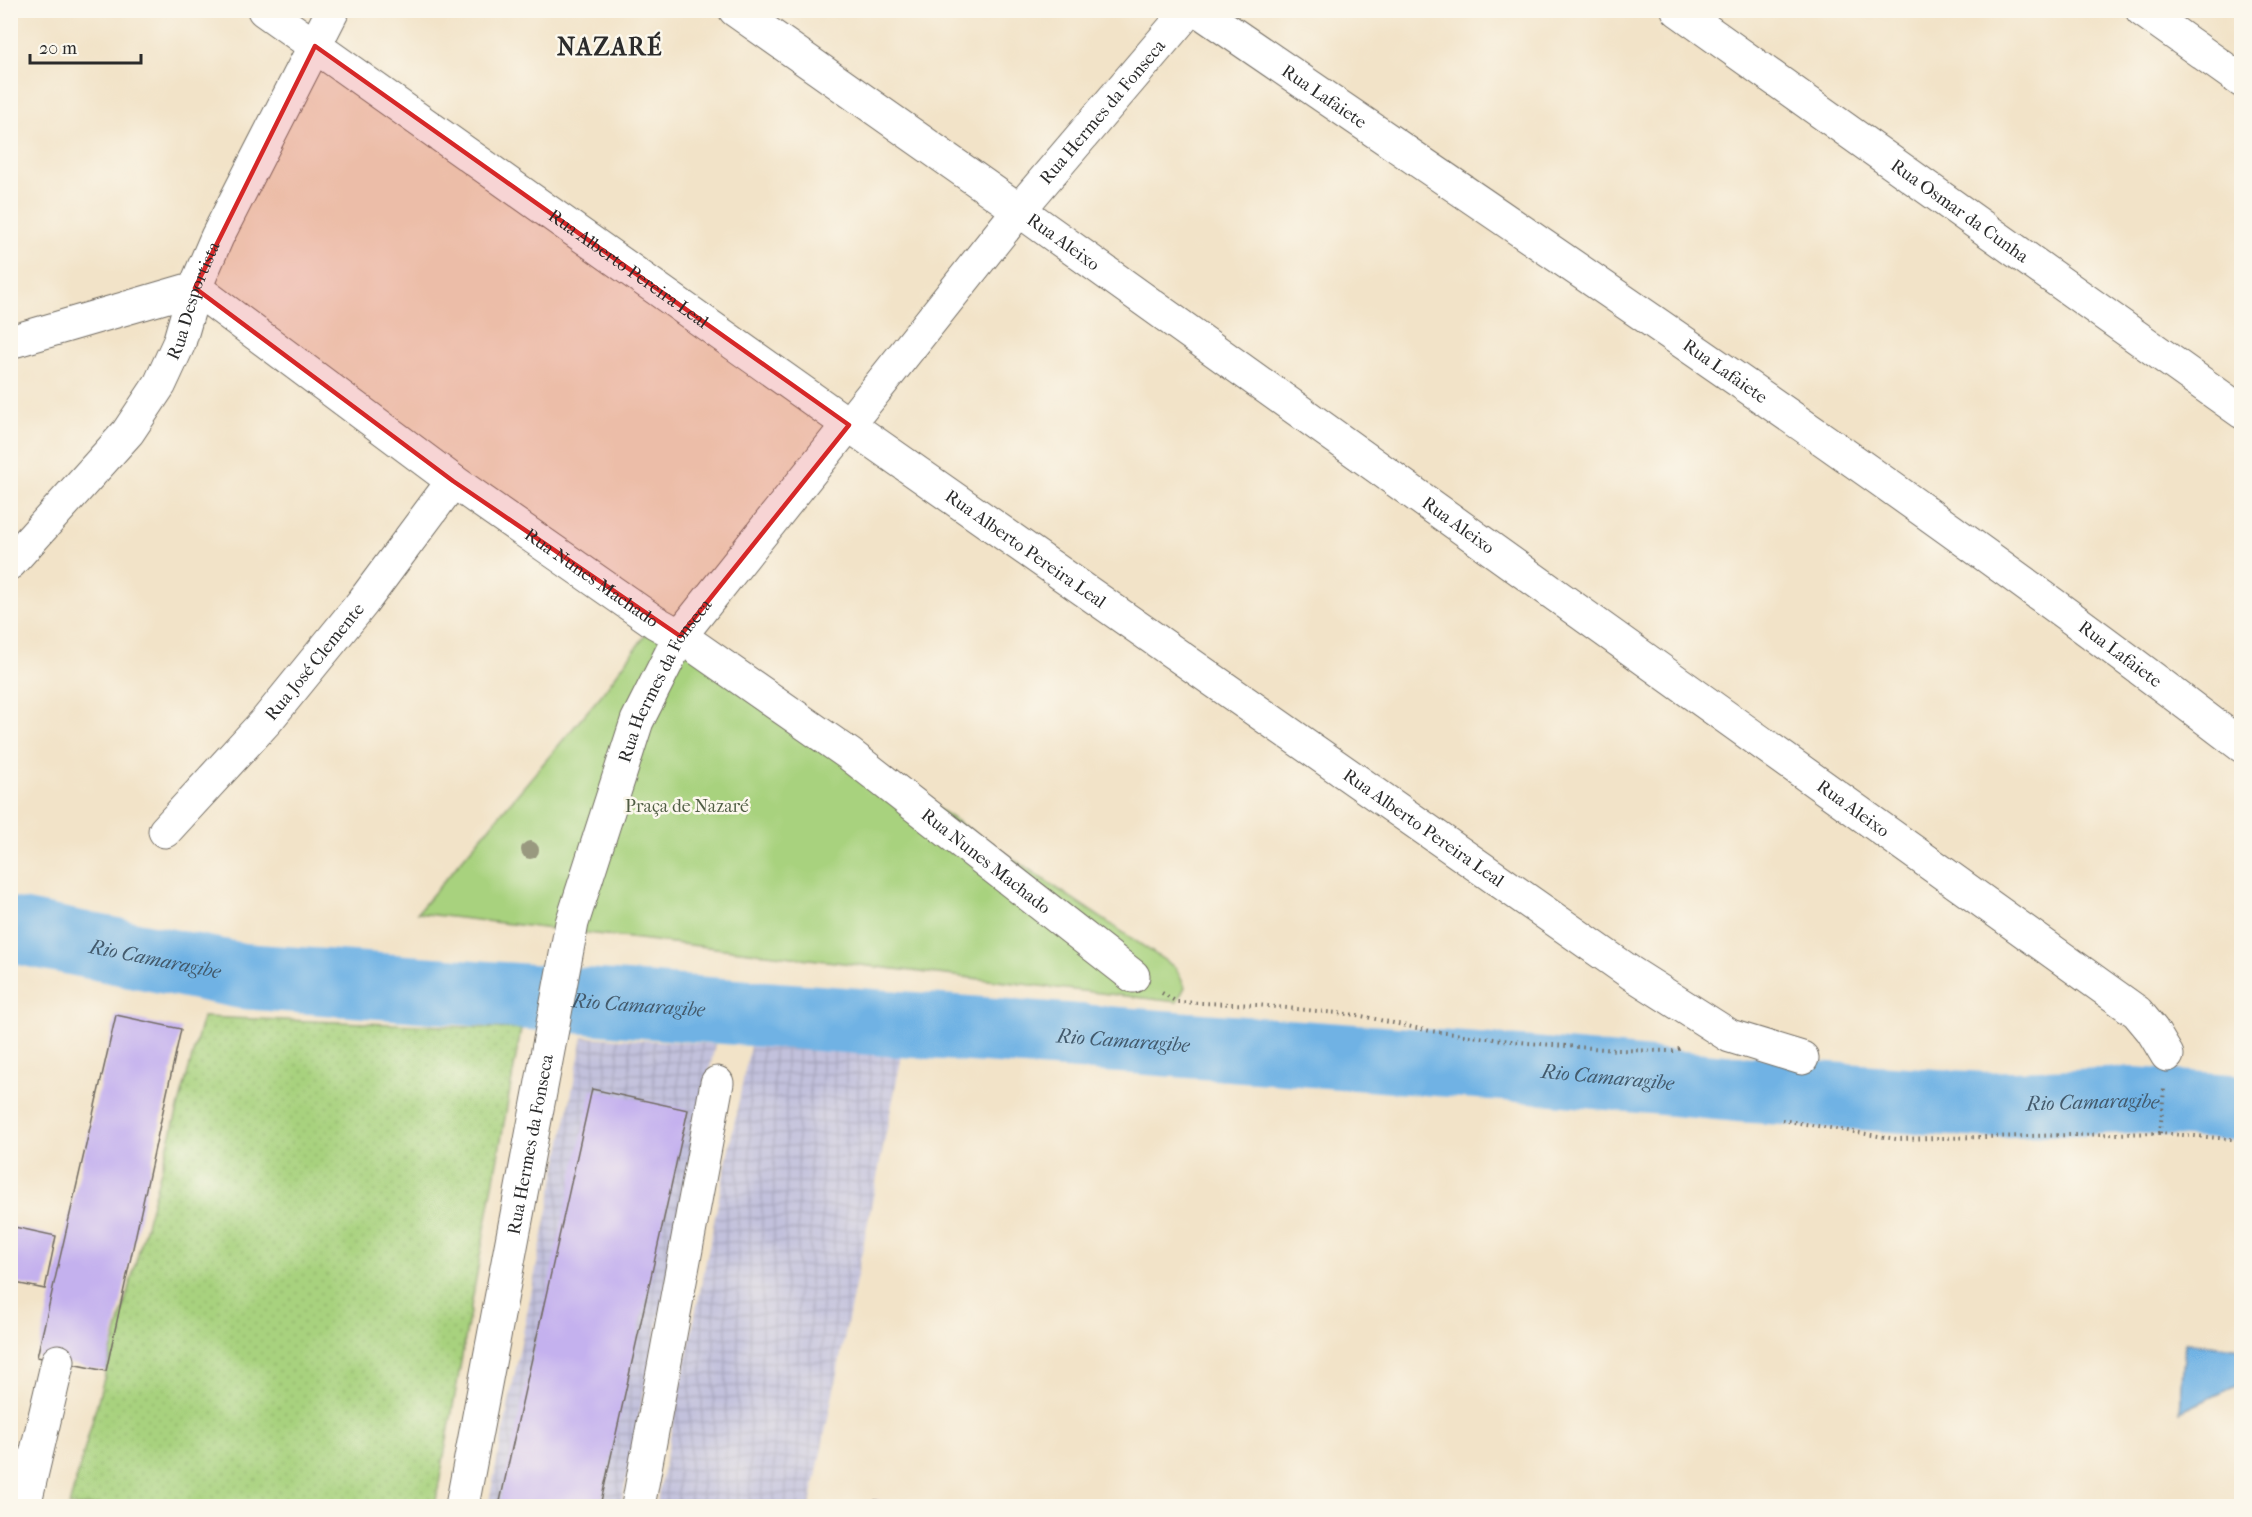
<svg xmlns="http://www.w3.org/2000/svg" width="2252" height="1517" font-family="'IM FELL French Canon',serif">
  <defs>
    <pattern id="industrial-grid" width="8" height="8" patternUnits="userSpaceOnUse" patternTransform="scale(1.5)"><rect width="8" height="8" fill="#c2c1dc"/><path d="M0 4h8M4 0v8" fill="none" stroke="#a7a6bd"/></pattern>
    <pattern id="grass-dots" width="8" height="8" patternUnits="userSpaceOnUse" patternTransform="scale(1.5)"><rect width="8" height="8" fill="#a8d27e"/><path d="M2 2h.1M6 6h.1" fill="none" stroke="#91b46d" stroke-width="1.8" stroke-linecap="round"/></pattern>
  </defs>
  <rect width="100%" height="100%" fill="#fbf7ec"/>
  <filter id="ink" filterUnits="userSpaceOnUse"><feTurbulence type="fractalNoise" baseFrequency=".0167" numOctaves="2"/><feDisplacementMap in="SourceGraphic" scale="12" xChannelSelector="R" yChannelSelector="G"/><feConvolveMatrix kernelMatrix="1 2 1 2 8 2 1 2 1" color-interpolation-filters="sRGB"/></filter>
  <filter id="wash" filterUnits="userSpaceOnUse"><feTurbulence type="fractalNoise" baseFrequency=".008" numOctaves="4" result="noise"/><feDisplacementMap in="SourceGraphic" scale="24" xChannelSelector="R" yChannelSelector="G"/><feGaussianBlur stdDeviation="1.35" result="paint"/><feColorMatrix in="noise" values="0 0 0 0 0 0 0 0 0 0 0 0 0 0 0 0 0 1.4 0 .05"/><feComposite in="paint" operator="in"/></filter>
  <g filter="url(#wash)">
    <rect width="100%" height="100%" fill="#f2e3c8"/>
    <g fill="url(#industrial-grid)">
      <polygon points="583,1037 715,1044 621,1506 488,1506"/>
      <polygon points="750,1046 902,1055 810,1506 656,1506"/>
    </g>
    <polygon fill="url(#grass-dots)" stroke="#6a7e54" stroke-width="1.5" points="203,1017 521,1029 435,1506 69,1506"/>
    <polygon fill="#a8d27e" stroke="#6a7e54" stroke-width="1.5" points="655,622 680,636 1176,968 1185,987 1177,1002 417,913 602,694"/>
    <polygon fill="#6fb2e4" stroke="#4d6e88" stroke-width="1.5" points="2185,1342 2241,1349 2241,1385 2238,1385 2180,1412"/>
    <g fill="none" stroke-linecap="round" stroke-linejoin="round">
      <path stroke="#6fb2e4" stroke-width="66" id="s1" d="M10 930 242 976 1532 1070 1737 1089 1983 1105 2134 1100 2242 1108"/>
    </g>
    <g id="blocks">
      <g fill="#c4b1ee">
        <polygon points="116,1015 181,1029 106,1371 37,1357"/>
        <polygon points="592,1089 688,1110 600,1506 499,1506"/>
        <polygon points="10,1226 56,1236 45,1289 10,1282"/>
        <polygon points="875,1500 901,1505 901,1506 873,1506"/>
        <polygon points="693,1501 716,1505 716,1506 692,1506"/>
      </g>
    </g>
  </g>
  <g filter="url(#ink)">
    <use href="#blocks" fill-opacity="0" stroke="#716b62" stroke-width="1.5"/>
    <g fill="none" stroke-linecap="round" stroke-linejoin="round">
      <g stroke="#716b62" stroke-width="35">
        <g id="minor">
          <path id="s2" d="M264 10 849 425 1631 973 1730 1036 1802 1058"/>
          <path id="s3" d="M735 10 1019 210 2137 1012 2152 1030 2167 1055"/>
          <path id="s4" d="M1198 10C1549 251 1904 486 2242 746"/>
          <path id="s5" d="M1678 10 2242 412"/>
          <polyline points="2142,10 2242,81"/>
          <path id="s6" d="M10 342 195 288 453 481 655 622 680 636 849 754 1133 976"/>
          <path id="s7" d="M10 563 128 432 160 384 179 343 195 288 217 237 333 10"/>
          <path id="s8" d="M165 831 267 720 363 602 453 481"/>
          <polyline points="24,1506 58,1361"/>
          <path id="s9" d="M462 1506 572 923 637 721 680 636 1019 210 1189 10"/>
          <polyline points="638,1506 717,1083"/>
        </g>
      </g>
      <g stroke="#716b62" stroke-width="4" stroke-dasharray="1.5 4.5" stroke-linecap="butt">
        <polyline points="1162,993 1177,1002 1257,1005 1357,1015 1430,1031 1528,1043 1617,1050 1673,1051 1682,1048"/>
        <polyline points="1782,1120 1896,1139 2160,1133 2242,1140"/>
        <polyline points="2160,1133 2164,1089"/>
      </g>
      <use href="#minor" stroke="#fff" stroke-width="33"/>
    </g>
    <circle fill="#99997f" cx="530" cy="850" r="9"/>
  </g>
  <path fill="#d62828" fill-opacity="0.2" stroke="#d62828" stroke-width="4.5" stroke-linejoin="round" d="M315 46 849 425 680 636 453 481 195 288Z"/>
  <g text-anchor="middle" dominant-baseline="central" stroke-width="5" stroke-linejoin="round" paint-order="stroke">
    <g font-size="18" fill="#2b2b2b" stroke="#fbf7ec">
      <text stroke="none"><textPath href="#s4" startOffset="153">Rua Lafaiete</textPath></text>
      <text stroke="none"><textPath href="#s9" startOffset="1574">Rua Hermes da Fonseca</textPath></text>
      <text stroke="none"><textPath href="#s5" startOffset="346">Rua Osmar da Cunha</textPath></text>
      <text stroke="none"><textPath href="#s3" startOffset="402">Rua Aleixo</textPath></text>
      <text stroke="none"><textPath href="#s2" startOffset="447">Rua Alberto Pereira Leal</textPath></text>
      <text stroke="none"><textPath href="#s7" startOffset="324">Rua Desportista</textPath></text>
      <text stroke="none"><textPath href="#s4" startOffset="639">Rua Lafaiete</textPath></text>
      <text stroke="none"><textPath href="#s3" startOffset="888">Rua Aleixo</textPath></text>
      <text stroke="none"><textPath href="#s2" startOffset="933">Rua Alberto Pereira Leal</textPath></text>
      <text stroke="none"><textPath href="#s6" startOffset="684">Rua Nunes Machado</textPath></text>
      <text stroke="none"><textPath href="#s4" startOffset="1125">Rua Lafaiete</textPath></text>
      <text stroke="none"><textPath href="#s8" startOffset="226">Rua José Clemente</textPath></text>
      <text stroke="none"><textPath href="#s9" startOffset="854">Rua Hermes da Fonseca</textPath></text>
      <text stroke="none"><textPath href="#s3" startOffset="1374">Rua Aleixo</textPath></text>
      <text stroke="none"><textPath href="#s2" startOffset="1419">Rua Alberto Pereira Leal</textPath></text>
      <text stroke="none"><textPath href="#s6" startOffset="1170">Rua Nunes Machado</textPath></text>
      <text stroke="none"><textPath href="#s9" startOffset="368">Rua Hermes da Fonseca</textPath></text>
    </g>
    <g font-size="18" fill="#505d44" stroke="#fbf7ec">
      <text x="687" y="806">Praça de Nazaré</text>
    </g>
    <g font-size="20" font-style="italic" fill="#435a6c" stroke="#fbf7ec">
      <text stroke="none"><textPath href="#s1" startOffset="148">Rio Camaragibe</textPath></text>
      <text stroke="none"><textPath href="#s1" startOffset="634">Rio Camaragibe</textPath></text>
      <text stroke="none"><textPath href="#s1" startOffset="1120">Rio Camaragibe</textPath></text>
      <text stroke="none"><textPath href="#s1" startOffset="1606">Rio Camaragibe</textPath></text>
      <text stroke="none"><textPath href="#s1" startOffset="2092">Rio Camaragibe</textPath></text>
    </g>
    <g font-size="24" font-weight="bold" letter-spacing="1.5" fill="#2b2b2b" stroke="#fbf7ec">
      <text x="610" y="47">NAZARÉ</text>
    </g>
  </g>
  <rect width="2252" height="1517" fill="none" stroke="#fbf7ec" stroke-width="36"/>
  <path d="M30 54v9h111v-9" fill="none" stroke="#2b2b2b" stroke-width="3"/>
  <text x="39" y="54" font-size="18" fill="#2b2b2b" stroke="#fbf7ec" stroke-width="4.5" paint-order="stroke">20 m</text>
</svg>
